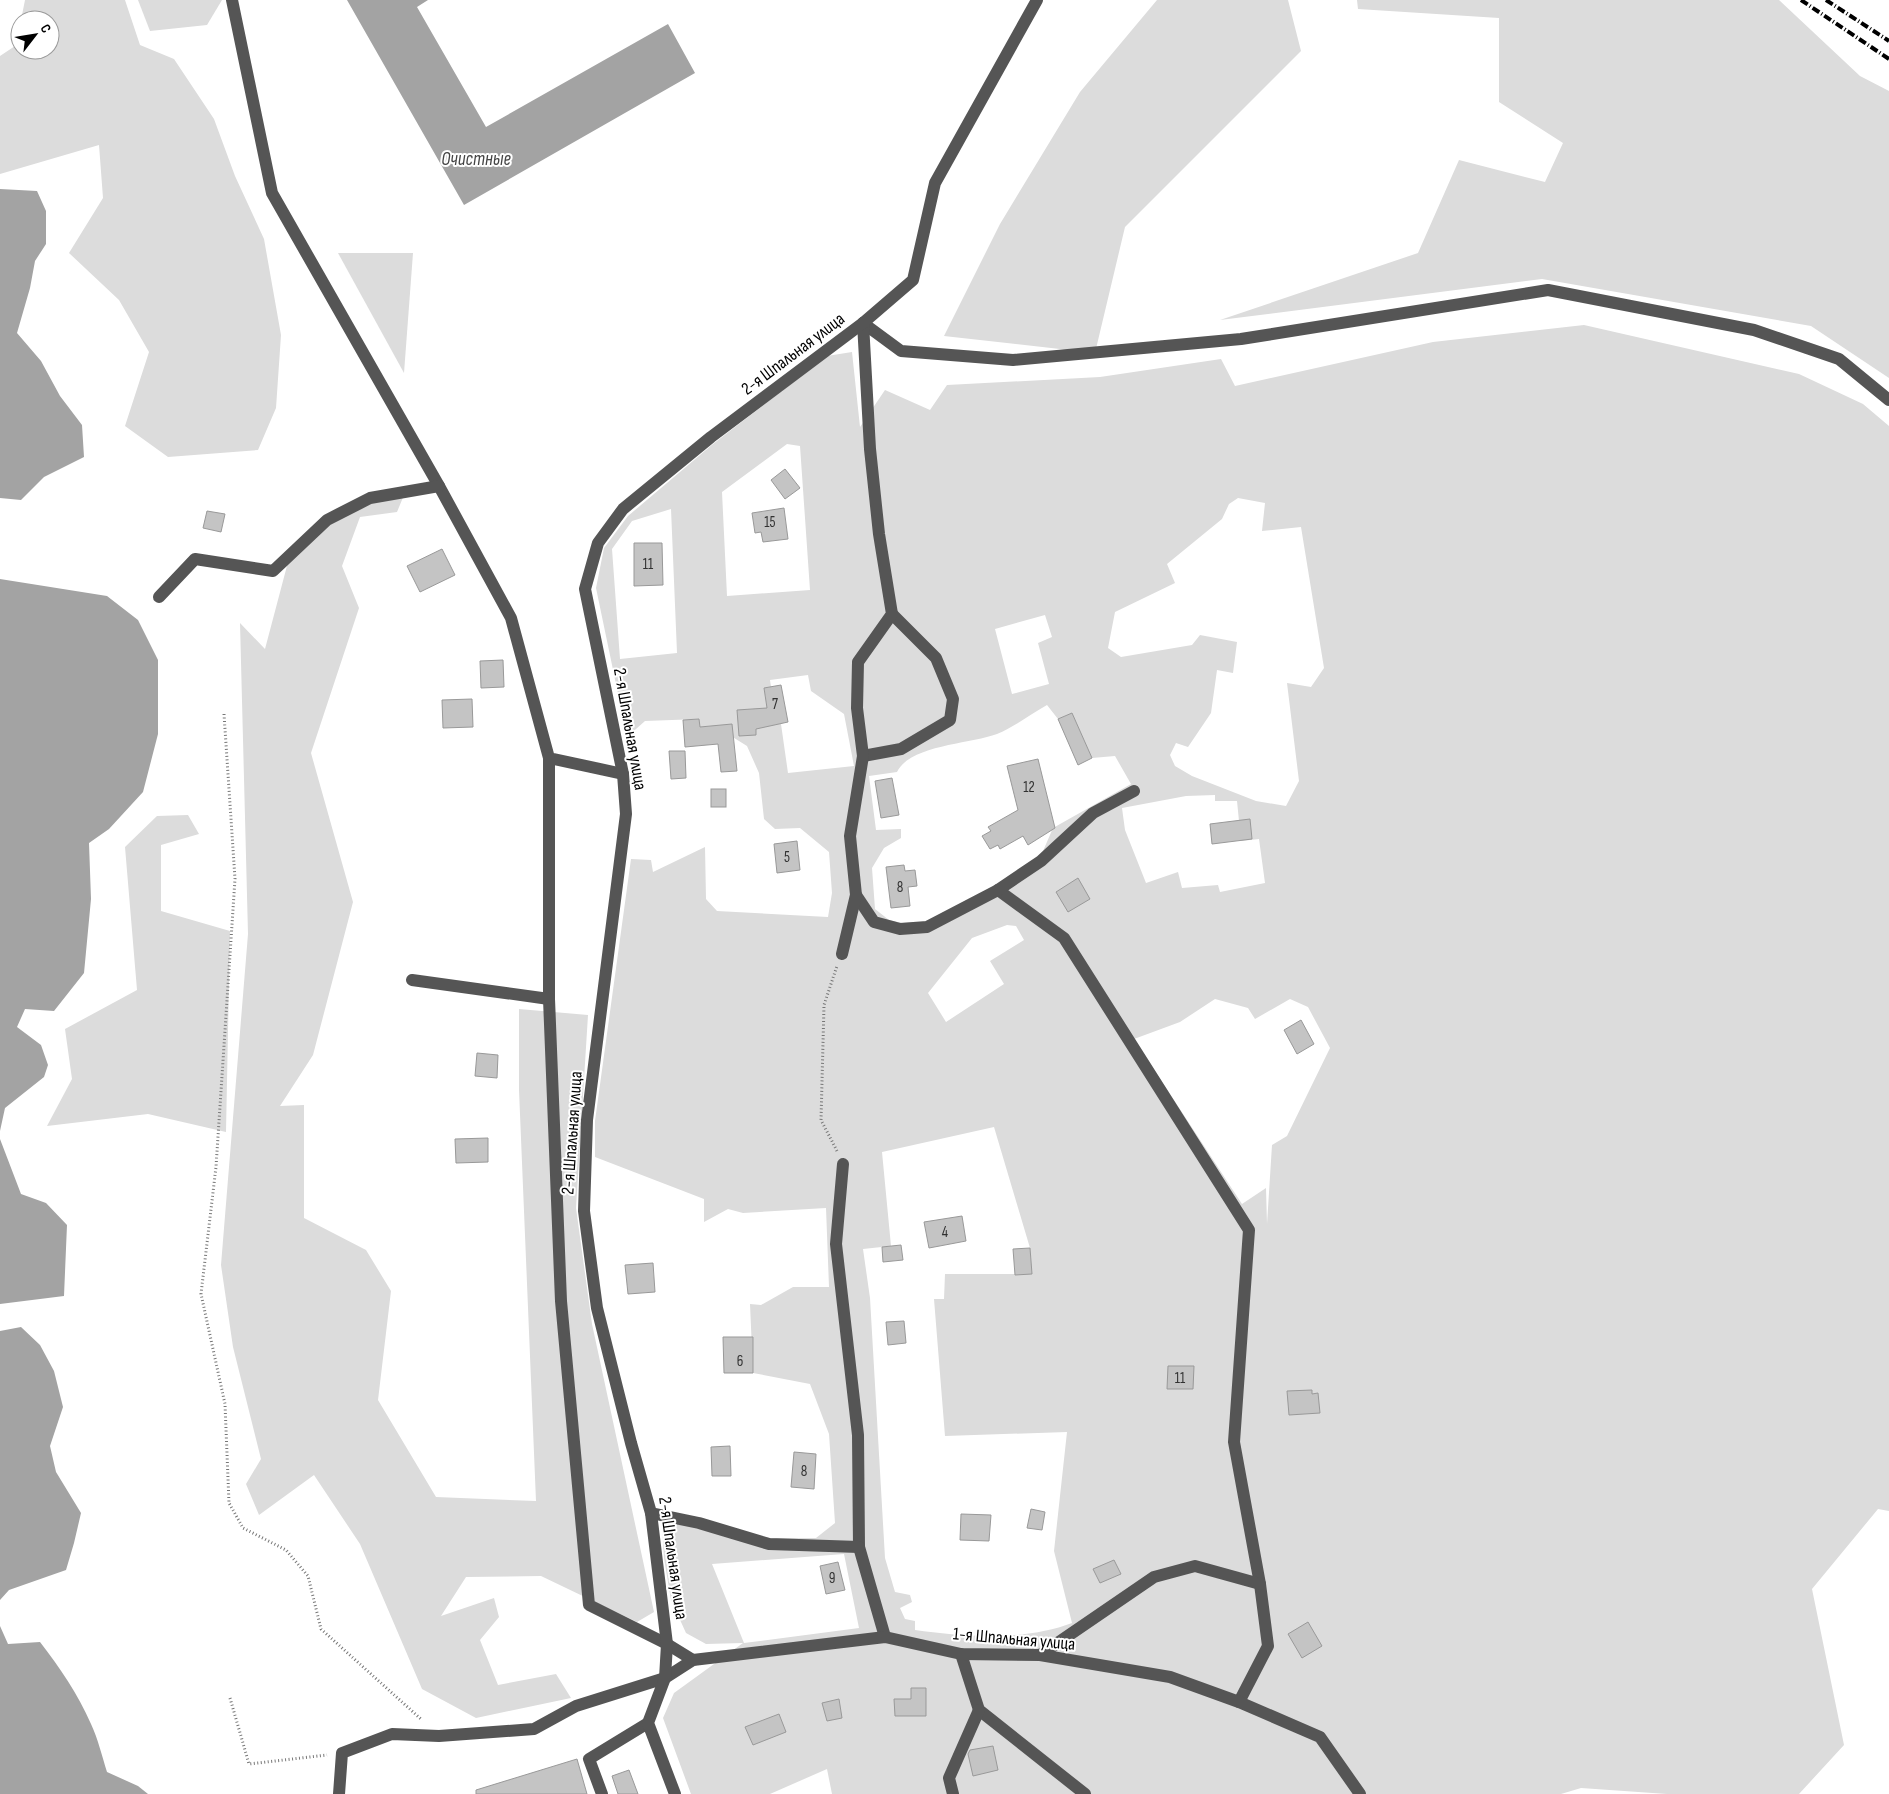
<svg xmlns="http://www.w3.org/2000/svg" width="1889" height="1794" font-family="'Sofia Sans Condensed',sans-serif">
  <rect width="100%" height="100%" fill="#fff"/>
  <g fill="#dcdcdc" fill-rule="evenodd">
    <polygon points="25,0 125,0 140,45 174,59 214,119 235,176 264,239 281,335 276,408 258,450 168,457 125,426 149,352 119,300 69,253 103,198 99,145 0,174 0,56 15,46 20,24 20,50 50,50 50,20 21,20"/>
    <polygon points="138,0 222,0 207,25 150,31"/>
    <polygon points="1157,0 1288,0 1301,51 1125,227 1095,353 944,336 1000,224 1080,92"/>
    <polygon points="1357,0 1779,0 1860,76 1889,91 1889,378 1811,326 1542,279 1220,320 1418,253 1459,160 1545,182 1563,143 1499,102 1499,18 1358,9"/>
    <polygon points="338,253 413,253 404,373"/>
    <path d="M1584 325 1799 374 1863 404 1889 426V1511L1878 1509 1812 1589 1844 1745 1799 1794H1667L1581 1788 1561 1794H832L827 1769 770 1794H691L663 1718 674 1693 743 1643 706 1644 686 1633 671 1600 664 1558 661 1509 769 1538H816L835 1523 829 1434 810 1384 753 1373 750 1304 761 1305 793 1287H829L826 1208 743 1213 728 1209 704 1222V1199L595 1157V1121L631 859 651 860 653 872 705 847 706 899 717 911 828 917 832 893 829 852 800 828 775 829 764 819 759 773 747 746 715 726 700 727 699 719 645 721 627 737 596 588 604 548 628 516 713 444 827 356 852 352 860 427 885 390 930 410 947 385 1100 377 1221 359 1235 386 1433 342ZM787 444 800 446 810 590 727 596 722 492ZM1238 498 1265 503 1262 531 1301 527 1324 668 1311 687 1287 683 1299 781 1286 806 1256 801 1192 776 1175 766 1170 755 1176 743 1188 747 1211 713 1217 670 1233 673 1237 642 1200 635 1192 645 1121 657 1108 648 1115 612 1175 583 1167 564 1222 519 1229 504ZM671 509 677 653 620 659 612 549 632 521ZM1045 615 1052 637 1038 643 1049 684 1012 694 995 629ZM808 675 811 691 844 714 854 766 788 773 781 724H777L776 719 769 720 764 688 771 687 770 680ZM1047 705 1058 719 1072 713 1092 758 1115 756 1131 784 1053 828 1040 858 950 912 923 922 902 923 889 920 875 909 872 868 884 848 901 838V829L876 830 869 776 897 772C910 745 970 744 997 734 1014 727 1031 714 1047 705ZM1215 795V801H1237L1241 841 1259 839 1265 883 1220 892 1218 885 1182 888 1178 872 1146 883 1125 830 1122 808 1186 796ZM1007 925 1016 926 1024 940 990 961 1004 984 946 1022 928 993 972 938ZM1215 999 1248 1008 1255 1019 1290 999 1308 1007 1330 1048 1287 1136 1272 1145 1267 1224 1266 1188 1242 1204 1134 1039 1180 1022ZM994 1127 1030 1248 1031 1274H945L944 1299H934L945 1436 1067 1432 1054 1551 1072 1623C1025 1641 965 1637 915 1630V1621L905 1619 900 1608 912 1602 910 1595 895 1592 885 1558 870 1298 863 1249 891 1246 882 1152ZM844 1554 859 1628 744 1643 712 1564Z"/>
    <polygon points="404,495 397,512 360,517 342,566 359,608 311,753 353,902 313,1055 280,1106 304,1105 304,1218 366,1250 391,1291 378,1400 436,1497 536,1501 519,1090 519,1009 588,1015 576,1208 592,1324 654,1612 637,1622 541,1576 466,1577 441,1616 494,1598 499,1617 480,1640 498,1685 556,1674 571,1698 476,1718 422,1689 360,1544 314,1475 259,1515 246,1484 261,1459 233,1347 221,1265 248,934 240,623 265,649 288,562 329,523 372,500"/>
    <polygon points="188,815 199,834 161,845 161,911 230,931 226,1132 148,1114 47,1126 72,1079 65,1029 137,990 125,847 157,816"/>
  </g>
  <g fill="#a3a3a3">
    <polygon points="347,0 428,0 417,7 486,127 668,24 695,73 464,205"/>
    <polygon points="0,189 37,191 46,211 46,244 35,261 30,288 17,333 41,361 60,396 82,425 84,457 44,477 21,500 0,498"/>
    <polygon points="0,579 107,596 138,620 158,660 158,734 143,792 109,829 89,843 91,899 84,973 54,1011 25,1009 17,1027 41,1045 48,1065 44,1077 5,1108 0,1131"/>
    <polygon points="0,1139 21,1194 46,1203 67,1225 64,1296 0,1304"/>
    <polygon points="21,1327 40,1345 54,1371 63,1407 50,1446 56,1472 81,1513 74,1543 66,1570 9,1590 0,1600 0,1331"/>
    <path d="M0 1626 8 1644 40 1642C60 1668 78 1694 91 1724 98 1739 102 1756 107 1772L138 1786 148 1794H0Z"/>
  </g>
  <g fill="#c4c4c4" stroke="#999">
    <polygon points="785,469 800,488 785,499 771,480"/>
    <polygon points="784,508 788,539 763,542 761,532 755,533 752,513"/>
    <polygon points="207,511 225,514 221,532 203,528"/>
    <polygon points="634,543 662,543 663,585 634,586"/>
    <polygon points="442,549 455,575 420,592 407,566"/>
    <polygon points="503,660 504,687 481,688 480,661"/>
    <polygon points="781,685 788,722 756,729 756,735 739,736 737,710 767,708 764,688"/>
    <polygon points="472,699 473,727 443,728 442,700"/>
    <polygon points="1072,713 1092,758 1078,765 1058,719"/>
    <polygon points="699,719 700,727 732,724 737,771 721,772 718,744 685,747 683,720"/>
    <polygon points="669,751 685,751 686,778 671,779"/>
    <polygon points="1038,759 1055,828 1028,845 1023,836 1000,849 998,845 990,849 982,836 991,831 988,827 1018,810 1007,766"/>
    <polygon points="892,778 899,815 881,818 875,781"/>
    <rect x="711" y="789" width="15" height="18"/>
    <polygon points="1250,819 1252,839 1212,844 1210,824"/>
    <polygon points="797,841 800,870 777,873 774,844"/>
    <polygon points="904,865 905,871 915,870 917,886 908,887 910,906 891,908 886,867"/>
    <polygon points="1078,878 1090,899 1068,912 1056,892"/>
    <polygon points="1301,1020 1314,1044 1297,1054 1284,1030"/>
    <polygon points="477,1053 498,1055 497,1078 475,1076"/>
    <polygon points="488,1138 488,1162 456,1163 455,1139"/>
    <polygon points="962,1216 966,1241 929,1248 924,1222"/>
    <polygon points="901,1245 903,1260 883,1262 882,1247"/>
    <polygon points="1030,1248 1032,1274 1015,1275 1013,1249"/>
    <polygon points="653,1263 655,1292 628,1294 625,1265"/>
    <polygon points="904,1321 906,1343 888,1345 886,1322"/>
    <polygon points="723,1337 753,1337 753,1373 724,1373"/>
    <polygon points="1168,1366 1194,1366 1193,1389 1167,1389"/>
    <polygon points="1312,1390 1312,1394 1318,1393 1320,1413 1289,1415 1287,1391"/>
    <polygon points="730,1446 731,1476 712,1476 711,1447"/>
    <polygon points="794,1452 816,1454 814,1489 791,1487"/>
    <polygon points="1031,1509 1045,1512 1042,1530 1027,1528"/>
    <polygon points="961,1514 991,1515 989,1541 960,1540"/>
    <polygon points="1114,1560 1121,1574 1100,1583 1093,1569"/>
    <polygon points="838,1562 845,1590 826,1594 820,1566"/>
    <polygon points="1308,1622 1322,1646 1302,1658 1288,1634"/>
    <polygon points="911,1688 926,1688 926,1716 895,1716 894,1699 911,1699"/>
    <polygon points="839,1699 842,1718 827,1721 822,1703"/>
    <polygon points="779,1714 786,1732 753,1745 745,1727"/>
    <polygon points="993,1746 998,1770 973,1776 968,1754 970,1750"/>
    <polygon points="577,1759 587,1794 476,1794 476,1790"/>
    <polygon points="629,1770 638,1794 618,1794 612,1776"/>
  </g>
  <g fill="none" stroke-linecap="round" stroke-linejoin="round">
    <g stroke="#777" stroke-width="3" stroke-dasharray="1 2.5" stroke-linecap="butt">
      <polyline points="224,714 235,879 216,1167 201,1294 225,1404 229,1503 243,1528 286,1550 308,1576 321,1629 422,1720"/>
      <polyline points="837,1151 821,1120 824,1005 837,966"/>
      <polyline points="230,1698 249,1764 327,1755"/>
    </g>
    <g stroke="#555" stroke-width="12">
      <polyline points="232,0 272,193 439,486 511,618 549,758 623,774"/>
      <polyline points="863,323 901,351 1013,360 1241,339 1548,290 1754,330 1839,359 1889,400"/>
      <polyline points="159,597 195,559 273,571 327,520 370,498 439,486"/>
      <polyline points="863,756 901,749 950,720 953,699 936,658 892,614"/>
      <polyline points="549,758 549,999 561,1301 589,1605 667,1644 693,1660"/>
      <polyline points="998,890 1064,938 1249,1230 1234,1442 1260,1584 1268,1646 1239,1702"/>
      <polyline points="856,895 874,922 900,929 927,927 998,890 1041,861 1093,813 1134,791"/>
      <polyline points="842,954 856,895 850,836 863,756 857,708 858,662 892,614 879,534 870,449 863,323"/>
      <polyline points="412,980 549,999"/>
      <polyline points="843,1164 836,1244 858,1435 859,1547 885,1637"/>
      <polyline points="651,1513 699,1523 769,1544 859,1547"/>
      <polyline points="961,1654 979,1710 1085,1794"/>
      <polyline points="1040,1655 1154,1577 1195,1566 1260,1584"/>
      <polyline points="339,1794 342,1753 392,1734 439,1736 534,1729 576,1706 665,1678 693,1660 885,1637 961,1654 1040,1655 1170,1677 1239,1702 1320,1737 1360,1794"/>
      <polyline points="602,1794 589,1759 648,1723"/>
      <polyline points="675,1794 648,1723 665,1678 667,1644 651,1513 631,1443 597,1308 584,1211 587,1120 626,814 623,774 585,589 598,543 623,509 711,437 863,323 913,280 935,183 1037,0"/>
      <polyline points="953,1794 949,1778 979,1710"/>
    </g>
    <g stroke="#000" stroke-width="4" stroke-dasharray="8 2.5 1 2.5" stroke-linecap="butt">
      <polyline points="1801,0 1889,59"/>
      <polyline points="1826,0 1889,41"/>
    </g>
  </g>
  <g text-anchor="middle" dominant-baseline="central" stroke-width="4" stroke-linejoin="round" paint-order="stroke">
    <g font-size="15" fill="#313131">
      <text x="770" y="522">15</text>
      <text x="648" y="564">11</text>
      <text x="775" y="704">7</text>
      <text x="1029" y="787">12</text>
      <text x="787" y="857">5</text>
      <text x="900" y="887">8</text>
      <text x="945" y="1232">4</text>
      <text x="740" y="1361">6</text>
      <text x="1180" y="1378">11</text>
      <text x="804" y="1471">8</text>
      <text x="832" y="1578">9</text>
    </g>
    <g font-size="18" fill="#000" stroke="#fff">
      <text transform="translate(793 354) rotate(-37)">2-я Шпальная улица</text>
      <text transform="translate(630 729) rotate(80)">2-я Шпальная улица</text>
      <text transform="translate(572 1133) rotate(-86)">2-я Шпальная улица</text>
      <text transform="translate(673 1558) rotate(82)">2-я Шпальная улица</text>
      <text transform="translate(1014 1639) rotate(5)">1-я Шпальная улица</text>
    </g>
    <g font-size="19" font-style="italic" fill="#444" stroke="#fff">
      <text x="476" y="159">Очистные</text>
    </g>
  </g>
  <g transform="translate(35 35) rotate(59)"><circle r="24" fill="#ffffff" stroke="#999999"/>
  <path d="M0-4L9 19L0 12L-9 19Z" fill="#000000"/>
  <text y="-8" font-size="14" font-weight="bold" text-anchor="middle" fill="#000000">С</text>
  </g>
</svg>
